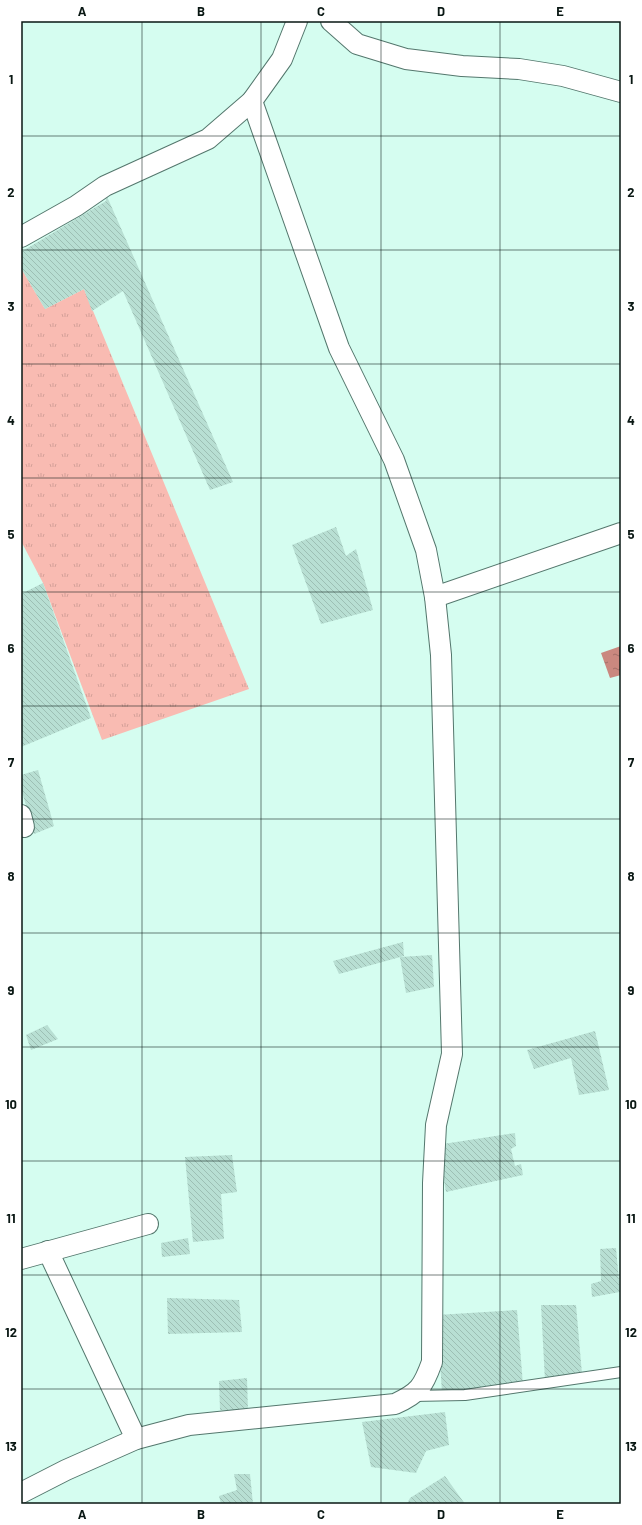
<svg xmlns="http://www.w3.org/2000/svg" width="642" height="1525" font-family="Barlow,sans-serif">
  <defs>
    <pattern id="grass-tufts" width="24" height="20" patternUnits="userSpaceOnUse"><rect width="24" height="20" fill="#f9bbb2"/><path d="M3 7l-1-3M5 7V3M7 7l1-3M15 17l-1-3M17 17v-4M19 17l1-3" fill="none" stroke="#d4a098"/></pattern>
    <pattern id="water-ripples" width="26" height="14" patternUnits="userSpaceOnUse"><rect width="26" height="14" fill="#ca887f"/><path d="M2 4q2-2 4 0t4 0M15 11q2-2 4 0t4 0" fill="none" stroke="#a26e67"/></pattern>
    <pattern id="building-back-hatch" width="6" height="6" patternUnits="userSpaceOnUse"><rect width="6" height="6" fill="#b8dfd3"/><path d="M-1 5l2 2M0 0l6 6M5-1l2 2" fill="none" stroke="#9dbfb4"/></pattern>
  </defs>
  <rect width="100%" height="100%" fill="#d5fdf0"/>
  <polygon fill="url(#grass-tufts)" points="21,268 45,309 84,289 249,689 102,740 43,583 21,541"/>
  <polygon fill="url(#water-ripples)" points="621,646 621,675 610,678 601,653"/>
  <g fill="url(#building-back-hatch)">
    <polygon points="105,192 233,482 210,490 123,291 92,311 84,289 45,309 21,268 21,252 106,201"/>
    <polygon points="336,527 346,556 356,549 373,610 321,624 292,545"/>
    <polygon points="43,583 91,718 21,747 21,594"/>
    <polygon points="38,770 54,826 34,834 21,788 21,775"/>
    <polygon points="403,942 404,956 339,974 333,961"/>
    <polygon points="432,955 434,987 406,993 400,957"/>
    <polygon points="47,1025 58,1039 31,1050 26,1035"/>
    <polygon points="595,1031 609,1090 579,1095 571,1058 534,1069 527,1050"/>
    <polygon points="515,1133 516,1146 511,1149 515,1166 521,1164 523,1175 446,1192 441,1164 445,1163 443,1144"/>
    <polygon points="232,1155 237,1192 221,1194 224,1239 193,1242 185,1157"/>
    <polygon points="188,1238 190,1254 162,1257 161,1243"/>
    <polygon points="616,1248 620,1292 592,1297 591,1284 601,1281 600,1249"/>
    <polygon points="167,1298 239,1300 242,1332 168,1334"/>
    <polygon points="541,1305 576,1305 582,1374 545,1381"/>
    <polygon points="517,1310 523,1385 442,1393 437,1315"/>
    <polygon points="247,1378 248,1412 220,1410 219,1381"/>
    <polygon points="445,1412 449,1445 426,1451 416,1473 371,1467 362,1422"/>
    <polygon points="234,1474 250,1474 253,1504 221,1504 219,1496 237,1490"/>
    <polygon points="445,1476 465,1504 407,1504 410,1498"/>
  </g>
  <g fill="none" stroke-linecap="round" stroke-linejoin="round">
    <g stroke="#54776d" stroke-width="12">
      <polyline id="lane" points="413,1396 465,1395 621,1372"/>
    </g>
    <g stroke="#54776d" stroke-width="22">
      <g id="street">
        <polyline points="331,21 357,44 406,59 462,66 519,69 563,76 621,92"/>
        <polyline points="21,237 76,206 105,186 208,139 252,101 282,59 297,21"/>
        <polyline points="435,597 621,533"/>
        <polyline points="21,815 24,827"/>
        <polyline points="48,1251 136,1439"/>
        <polyline points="21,1259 148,1224"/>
        <path d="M21 1493 66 1470 136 1439 189 1425 395 1404C419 1393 423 1387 432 1362L433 1183 436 1125 452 1054 441 655 435 597 426 550 394 460 339 348 252 101"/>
      </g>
    </g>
    <use href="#lane" stroke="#fff" stroke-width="10"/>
    <use href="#street" stroke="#fff" stroke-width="20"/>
  </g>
  <path fill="none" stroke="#091713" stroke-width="1" stroke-opacity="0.55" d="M142 21V1504M261 21V1504M381 21V1504M500 21V1504M21 136H621M21 250H621M21 364H621M21 478H621M21 592H621M21 706H621M21 819H621M21 933H621M21 1047H621M21 1161H621M21 1275H621M21 1389H621"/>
  <rect width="642" height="1525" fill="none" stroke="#ffffff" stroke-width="44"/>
  <rect x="22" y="22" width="598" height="1481" fill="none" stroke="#091713" stroke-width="1.5"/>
  <g font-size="13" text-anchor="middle" font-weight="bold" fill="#091713">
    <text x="82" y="16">A</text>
    <text x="201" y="16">B</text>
    <text x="321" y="16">C</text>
    <text x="441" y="16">D</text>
    <text x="560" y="16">E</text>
    <text x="11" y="84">1</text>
    <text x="631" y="84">1</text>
    <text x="11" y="197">2</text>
    <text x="631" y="197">2</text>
    <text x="11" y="311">3</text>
    <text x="631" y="311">3</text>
    <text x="11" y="425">4</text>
    <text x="631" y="425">4</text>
    <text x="11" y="539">5</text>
    <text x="631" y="539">5</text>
    <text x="11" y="653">6</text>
    <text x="631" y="653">6</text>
    <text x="11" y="767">7</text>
    <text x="631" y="767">7</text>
    <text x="11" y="881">8</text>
    <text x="631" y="881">8</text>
    <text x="11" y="995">9</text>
    <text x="631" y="995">9</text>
    <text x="11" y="1109">10</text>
    <text x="631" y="1109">10</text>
    <text x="11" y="1223">11</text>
    <text x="631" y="1223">11</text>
    <text x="11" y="1337">12</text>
    <text x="631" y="1337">12</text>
    <text x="11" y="1451">13</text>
    <text x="631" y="1451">13</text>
    <text x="82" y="1519">A</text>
    <text x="201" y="1519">B</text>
    <text x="321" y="1519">C</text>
    <text x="441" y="1519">D</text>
    <text x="560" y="1519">E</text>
  </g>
</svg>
